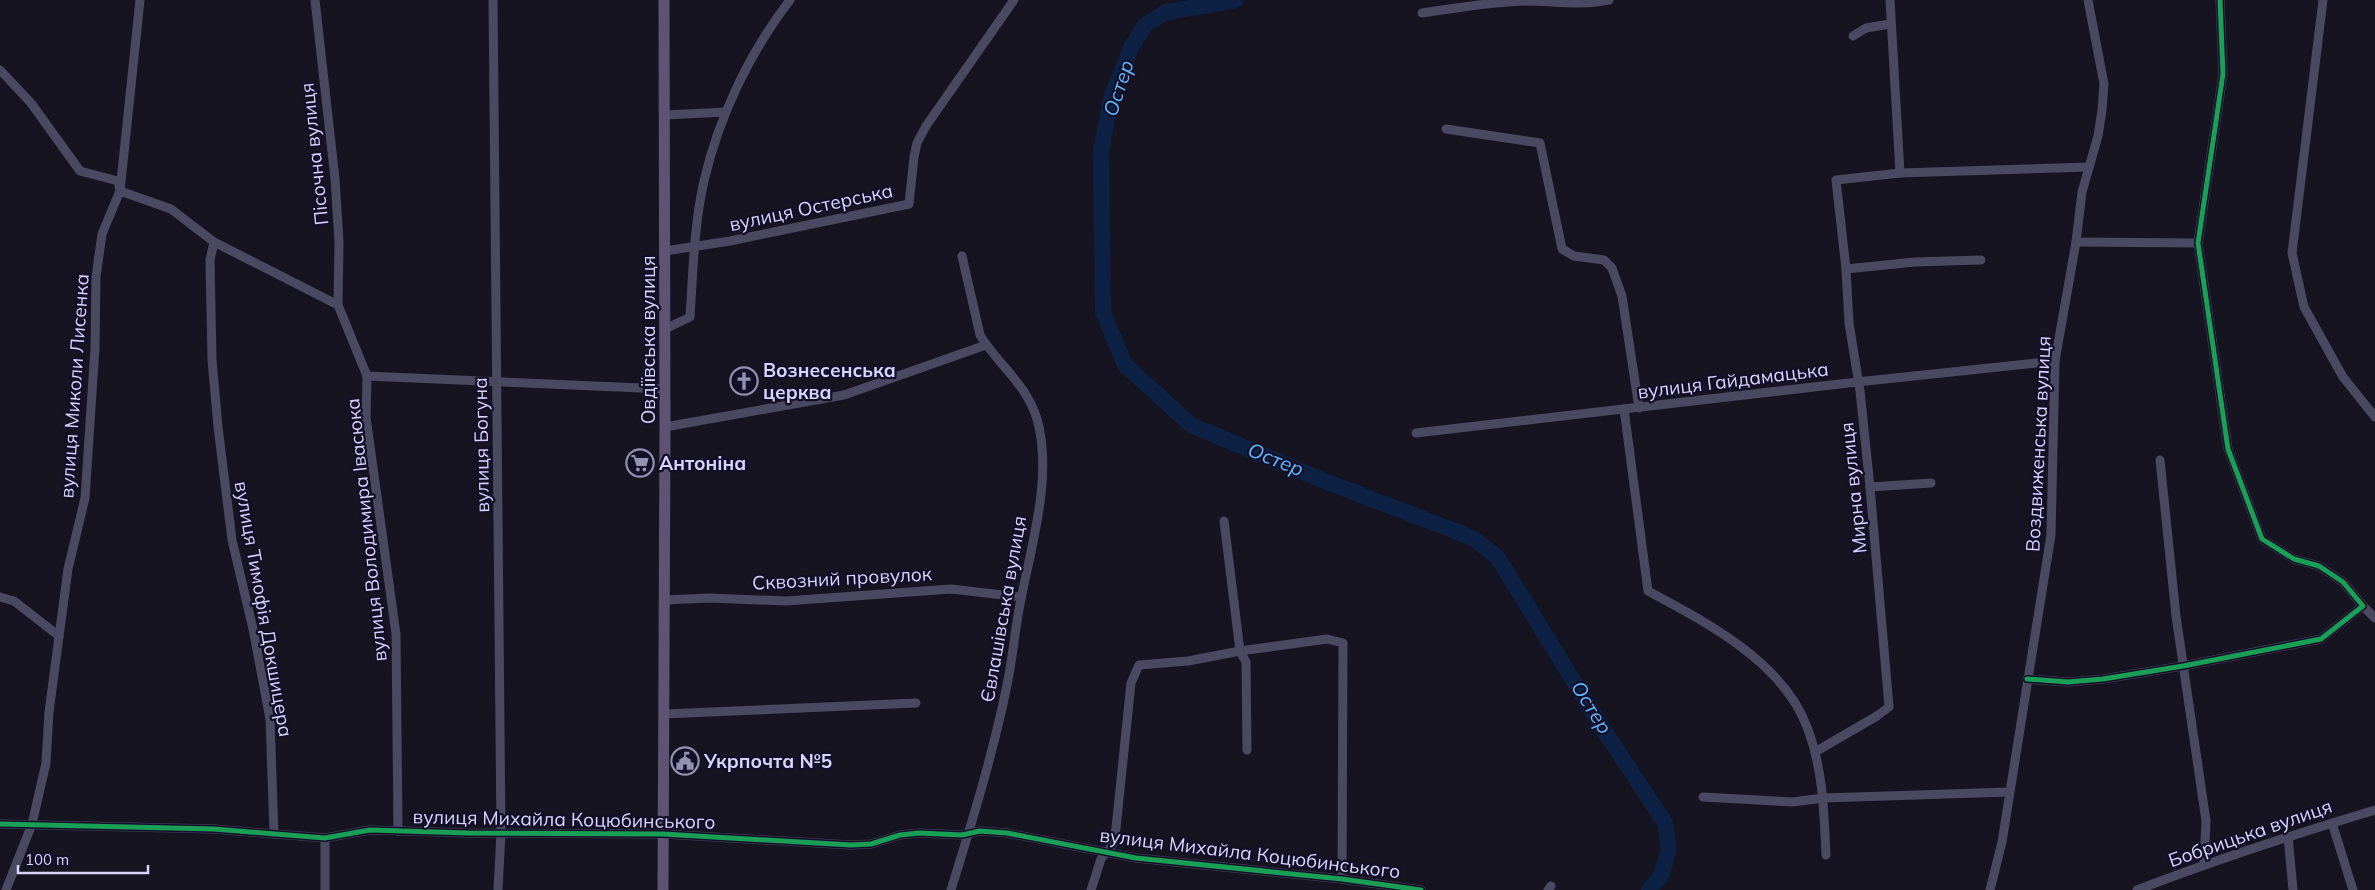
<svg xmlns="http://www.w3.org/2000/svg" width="2375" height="890" font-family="Mulish,sans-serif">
  <rect width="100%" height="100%" fill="#161421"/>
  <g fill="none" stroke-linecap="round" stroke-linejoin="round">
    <polyline stroke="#0d2144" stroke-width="16" points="1236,0 1166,12 1145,25 1131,48 1111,98 1101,151 1103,312 1125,365 1191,425 1322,480 1473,538 1498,558 1603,729 1665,823 1669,848 1662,874 1649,890"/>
    <g stroke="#4a4962" stroke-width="9">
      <polyline points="315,0 335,179 339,242 338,305"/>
      <polyline points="493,0 501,833 498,890"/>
      <polyline points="1890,0 1900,173"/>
      <polyline points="2323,0 2292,253 2304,307 2343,377 2375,417"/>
      <path d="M1422 13C1456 8 1490 2 1525 1 1554 1 1579 6 1609 0"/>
      <polyline points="1853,36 1866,28 1890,24"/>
      <polyline points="0,70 31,103 80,171 118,181 120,191 171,209 214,242 338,305 367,376 664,389"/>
      <polyline points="665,115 726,112"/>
      <polyline points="1446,129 1540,143 1562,249 1574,256 1604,260 1612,268 1622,296 1639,408"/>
      <polyline points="214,242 210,260 212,360 218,427 232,540 253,629 270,719 274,833"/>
      <polyline points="2076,242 2198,243"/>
      <polyline points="665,251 730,241 909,204 914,157 917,143 926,126 1014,0"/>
      <polyline points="1846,269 1915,262 1981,260"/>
      <path d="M665 329 690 317C693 271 694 225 704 181 719 116 750 52 790 0"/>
      <polyline points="367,376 366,417 396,634 398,831"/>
      <path d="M1624 409 1648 591C1706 622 1783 662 1807 727 1823 768 1824 812 1826 855"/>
      <polyline points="665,427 844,395 986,345"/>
      <polyline points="1416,433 1857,382 2055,361"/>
      <polyline points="2160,460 2176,616 2206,821 2204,864"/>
      <polyline points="1870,487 1931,483"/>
      <polyline points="1224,521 1240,651 1246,662 1247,750"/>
      <polyline points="0,597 14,601 59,636"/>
      <polyline points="664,600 710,598 786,601 951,589 1021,597"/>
      <polyline points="2363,606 2375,618"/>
      <polyline points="2027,679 2068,682 2103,679 2183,666 2321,639 2363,606 2343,582 2319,566 2294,559 2262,539 2228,449 2198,243 2223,74 2220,0"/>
      <polyline points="664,714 916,703"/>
      <polyline points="1815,752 1877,716 1889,707 1870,487 1860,391 1849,323 1846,269 1836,180 1900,173 2089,167"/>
      <polyline points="1703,797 1792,802 1824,798 2009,792"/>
      <polyline points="2332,823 2353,890"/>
      <polyline points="0,824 214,829 325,838 370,830 468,833 663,834 851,845 871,844 900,835 919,833 962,835 980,831 1007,833 1136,858 1342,879 1421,890"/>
      <polyline points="2288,836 2293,890"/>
      <polyline points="6,890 32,824 46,763 49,712 68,569 85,498 95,348 96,277 102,234 120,191 140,0"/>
      <polyline points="325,890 325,838"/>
      <path d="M951 890C972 822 993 754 1007 685 1013 657 1015 627 1021 599 1032 543 1053 475 1037 419 1026 383 998 365 980 335L962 256"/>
      <polyline points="1091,890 1101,859 1113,844 1116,828 1131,683 1139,665 1188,661 1240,651 1327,639 1343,643 1342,879"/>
      <polyline points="1548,890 1551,886"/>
      <polyline points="1990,890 2002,842 2051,535 2055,361 2076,242 2082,192 2098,136 2102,110 2104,84 2088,0"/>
      <path d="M2137 890C2215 860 2295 834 2375 810"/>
    </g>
    <polyline stroke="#5e5373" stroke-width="11" points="663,890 665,427 664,0"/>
    <g stroke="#130f26" stroke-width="8">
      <g id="cycleway">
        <polyline points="2027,679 2068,682 2103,679 2183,666 2321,639 2363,606 2343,582 2319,566 2294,559 2262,539 2228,449 2198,243 2223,74 2220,0"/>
        <polyline points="0,824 214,829 325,838 370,830 468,833 663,834 851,845 871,844 900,835 919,833 962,835 980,831 1007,833 1136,858 1342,879 1421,890"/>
      </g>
    </g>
    <use href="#cycleway" stroke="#1a9f57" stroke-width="5"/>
  </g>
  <defs>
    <g id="church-ring" transform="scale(1.4375)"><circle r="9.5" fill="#130f26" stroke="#9591b1" stroke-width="1.5"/><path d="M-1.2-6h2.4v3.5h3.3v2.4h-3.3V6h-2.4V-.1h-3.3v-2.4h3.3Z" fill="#9591b1"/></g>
    <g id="supermarket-ring" transform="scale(1.4375)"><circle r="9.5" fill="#130f26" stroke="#9591b1" stroke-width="1.5"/><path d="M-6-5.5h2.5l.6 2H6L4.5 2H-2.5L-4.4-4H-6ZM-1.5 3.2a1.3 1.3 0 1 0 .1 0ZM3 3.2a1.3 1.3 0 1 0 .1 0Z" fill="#9591b1"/></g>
    <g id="civic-ring" transform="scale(1.4375)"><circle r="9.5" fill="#130f26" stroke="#9591b1" stroke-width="1.5"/><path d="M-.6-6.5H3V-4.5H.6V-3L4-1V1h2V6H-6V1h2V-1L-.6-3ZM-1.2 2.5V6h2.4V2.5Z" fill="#9591b1"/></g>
  </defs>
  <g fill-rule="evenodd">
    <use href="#church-ring" x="744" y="381"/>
    <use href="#supermarket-ring" x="640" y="463"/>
    <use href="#civic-ring" x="685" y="761"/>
  </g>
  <g text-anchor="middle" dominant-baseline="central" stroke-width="4.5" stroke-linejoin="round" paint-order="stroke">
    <g font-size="19" fill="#d9d4ff" stroke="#130f26">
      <text transform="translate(314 154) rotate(-96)">Пісочна вулиця</text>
      <text transform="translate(811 207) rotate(-12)">вулиця Остерська</text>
      <text transform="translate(648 340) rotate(-90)">Овдіївська вулиця</text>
      <text transform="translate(1733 380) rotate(-7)">вулиця Гайдамацька</text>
      <text transform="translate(74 386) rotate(-86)">вулиця Миколи Лисенка</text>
      <text transform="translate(2038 444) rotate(-87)">Воздвиженська вулиця</text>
      <text transform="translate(481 445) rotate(-91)">вулиця Богуна</text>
      <text transform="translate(1853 488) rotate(-96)">Мирна вулиця</text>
      <text transform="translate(366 530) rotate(-96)">вулиця Володимира Івасюка</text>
      <text transform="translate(842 578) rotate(-3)">Сквозний провулок</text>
      <text transform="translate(264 609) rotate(80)">вулиця Тимофія Докшицера</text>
      <text transform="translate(1003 609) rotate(-80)">Євлашівська вулиця</text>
      <text transform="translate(564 819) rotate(1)">вулиця Михайла Коцюбинського</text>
      <text transform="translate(2250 833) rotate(-19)">Бобрицька вулиця</text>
      <text transform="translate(1250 853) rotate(7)">вулиця Михайла Коцюбинського</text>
    </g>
    <g font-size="19" font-weight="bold" fill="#d9d4ff" stroke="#130f26" text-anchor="start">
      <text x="763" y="370">Вознесенська<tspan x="763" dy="22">церква</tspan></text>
      <text x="659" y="463">Антоніна</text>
      <text x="704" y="761">Укрпочта №5</text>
    </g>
    <g font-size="20" font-style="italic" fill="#62b6ff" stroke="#130f26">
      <text transform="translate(1118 88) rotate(-72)">Остер</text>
      <text transform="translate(1276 459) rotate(22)">Остер</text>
      <text transform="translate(1592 707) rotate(58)">Остер</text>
    </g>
  </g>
  <path d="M18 865v8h130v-8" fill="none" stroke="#d9d4ff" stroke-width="2.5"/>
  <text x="25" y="865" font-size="15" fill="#d9d4ff" stroke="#130f26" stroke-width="4" paint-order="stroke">100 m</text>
</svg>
